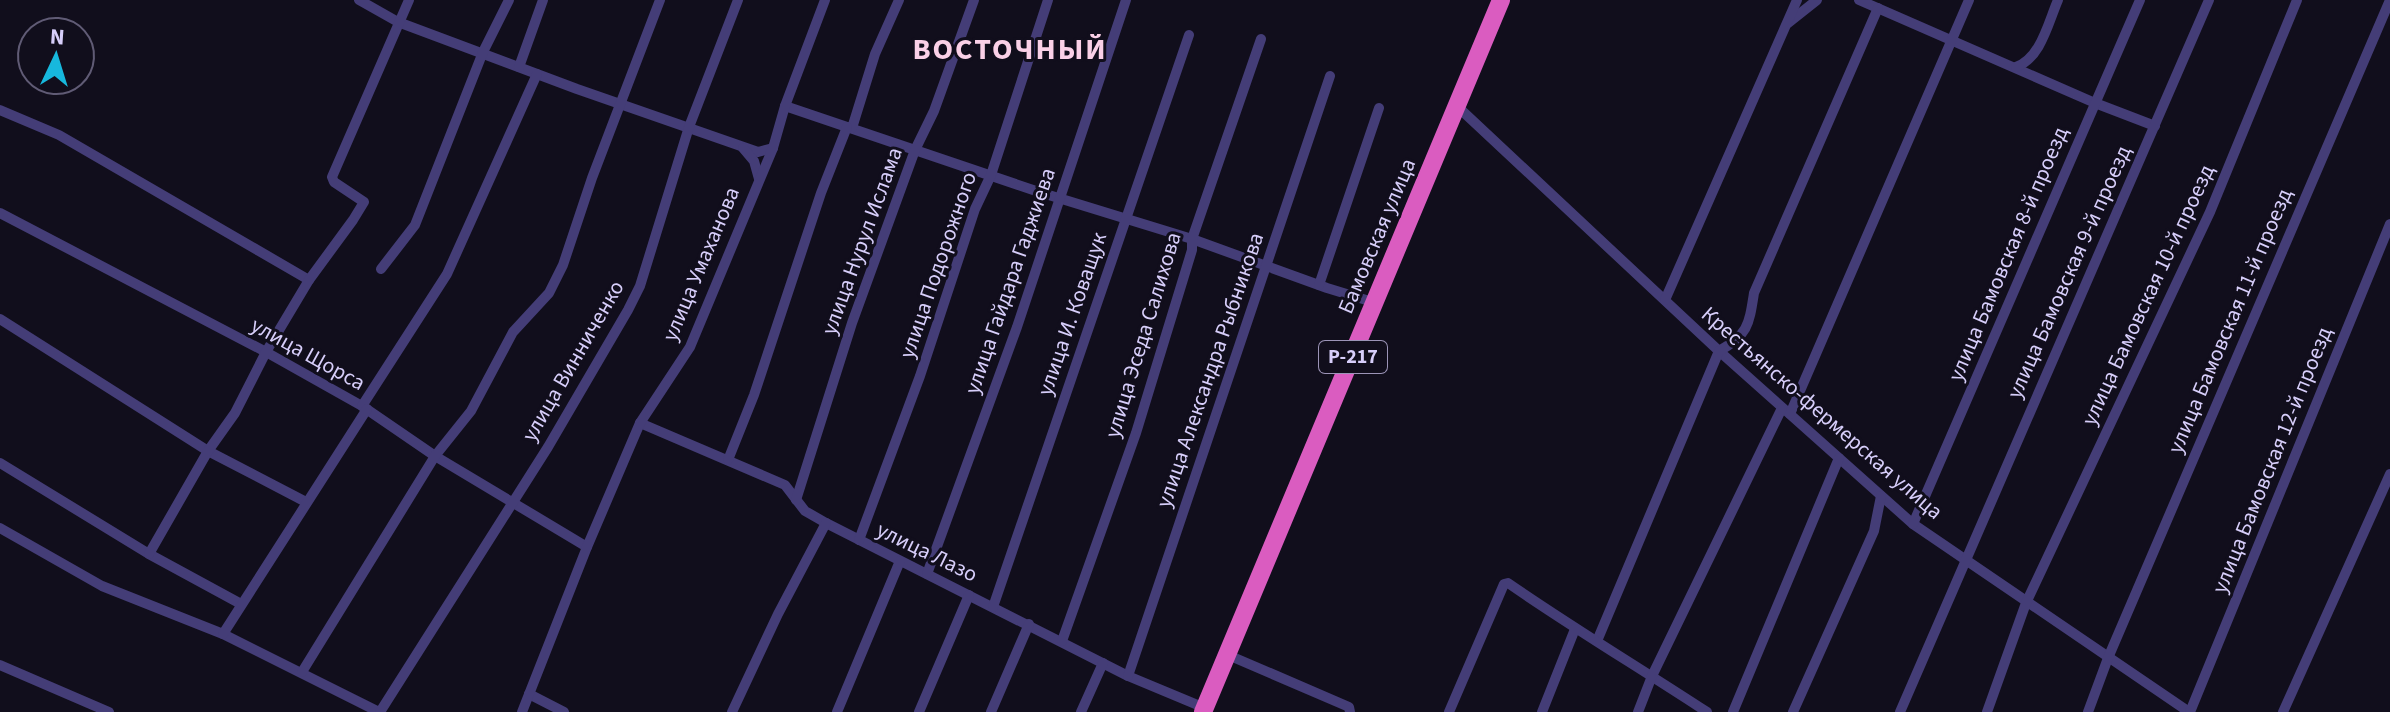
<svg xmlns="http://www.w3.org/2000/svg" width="2390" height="712" font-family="'Source Sans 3',sans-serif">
  <rect width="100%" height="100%" fill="#110e1c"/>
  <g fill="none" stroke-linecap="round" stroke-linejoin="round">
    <g stroke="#443d77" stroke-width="10">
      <polyline points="359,0 398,22 577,89 758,152 773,148"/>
      <polyline points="1859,0 2095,103 2155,126"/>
      <polyline points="1788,23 1817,0"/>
      <polyline points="519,67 543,0"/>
      <path d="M2016 67C2041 58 2048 23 2058 0"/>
      <polyline points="785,106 1039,192 1192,239 1327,288 1376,303"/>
      <polyline points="1458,107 1719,351 1913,524 2189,712"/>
      <polyline points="0,110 59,135 309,280"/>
      <polyline points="852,128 875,54 899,0"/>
      <polyline points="743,148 754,161 759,179"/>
      <polyline points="0,213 266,352 362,406 435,456 587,547"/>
      <polyline points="381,269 415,225 483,52 509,0"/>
      <polyline points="1319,285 1379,108"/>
      <polyline points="1665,300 1797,0"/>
      <polyline points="0,319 208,451 306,502"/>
      <polyline points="362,406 447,274 537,74"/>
      <polyline points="1790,414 1969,0"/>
      <polyline points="640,423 785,485 805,511 826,523 1128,676 1205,708"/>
      <polyline points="728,460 754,395 821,193 847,127"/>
      <polyline points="0,463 149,554 241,604"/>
      <polyline points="796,500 852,323 915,150 934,111 974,0"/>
      <polyline points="1913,524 2140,0"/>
      <polyline points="0,528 102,586 223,634 379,712"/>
      <polyline points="859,540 920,376 975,209 991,175 1048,0"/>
      <polyline points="149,554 208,451 235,413 266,352 309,280 353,220 364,202 334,182 332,177 409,0"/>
      <polyline points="927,574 1017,327 1126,0"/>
      <polyline points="993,607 1189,35"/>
      <polyline points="223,634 367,409"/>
      <polyline points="1062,641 1136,433 1192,250 1192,239 1261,39"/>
      <path d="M1597 641 1719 351C1748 335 1749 325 1754 293L1878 8"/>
      <polyline points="1228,655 1349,707 1350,712"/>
      <polyline points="0,665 109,712"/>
      <polyline points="302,672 435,456 471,411 513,332 549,293 563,265 592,178 660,0"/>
      <polyline points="1128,676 1330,76"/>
      <polyline points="529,694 564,712"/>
      <polyline points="380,712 548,447 628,310 640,286 689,127 738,0"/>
      <polyline points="522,712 587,547 640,423 690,347 773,148 785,106 825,0"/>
      <polyline points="732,712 778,614 826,523"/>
      <polyline points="837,712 900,561"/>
      <polyline points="919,712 969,595"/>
      <polyline points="991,712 1029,624"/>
      <polyline points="1081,712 1103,663"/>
      <path d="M1449 712 1504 584 1508 583C1573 628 1640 668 1707 712"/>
      <polyline points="1542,712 1575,629"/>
      <polyline points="1638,712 1652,676 1782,408"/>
      <polyline points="1733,712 1839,458"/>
      <polyline points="1793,712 1874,531 1881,496"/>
      <polyline points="1900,712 2209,0"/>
      <polyline points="1987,712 2026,603 2210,212 2297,0"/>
      <polyline points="2088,712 2108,658 2390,0"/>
      <polyline points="2190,712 2390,224"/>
      <polyline points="2283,712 2390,474"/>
    </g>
    <polyline stroke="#da5cc0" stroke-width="18" points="1203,712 1501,0"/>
  </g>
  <g text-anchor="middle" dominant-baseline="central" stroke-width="6" stroke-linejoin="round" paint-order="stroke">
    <rect fill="#110e1c" stroke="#9c94b7" stroke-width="2" x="1319" y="341" width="68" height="32" rx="6"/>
    <g font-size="20" font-weight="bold" fill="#d7cefa">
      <text x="1353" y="357">Р-217</text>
    </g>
    <g font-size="22" fill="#d7cefa" stroke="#110e1c">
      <text transform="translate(1377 236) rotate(-67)">Бамовская улица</text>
      <text transform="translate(862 241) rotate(-70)">улица Нурул Ислама</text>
      <text transform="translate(2008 254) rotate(-67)">улица Бамовская 8-й проезд</text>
      <text transform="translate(701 264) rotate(-67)">улица Умаханова</text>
      <text transform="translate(938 265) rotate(-71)">улица Подорожного</text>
      <text transform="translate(2069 272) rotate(-66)">улица Бамовская 9-й проезд</text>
      <text transform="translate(1010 281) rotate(-71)">улица Гайдара Гаджиева</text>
      <text transform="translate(2148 295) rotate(-65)">улица Бамовская 10-й проезд</text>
      <text transform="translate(1072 314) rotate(-71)">улица И. Коващук</text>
      <text transform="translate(2230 321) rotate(-67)">улица Бамовская 11-й проезд</text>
      <text transform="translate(1143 335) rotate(-73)">улица Эседа Салихова</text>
      <text transform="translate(308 354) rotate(29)">улица Щорса</text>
      <text transform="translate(573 361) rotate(-60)">улица Винниченко</text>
      <text transform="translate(1210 370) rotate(-71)">улица Александра Рыбникова</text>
      <text transform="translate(1822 413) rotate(41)">Крестьянско-фермерская улица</text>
      <text transform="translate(2272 460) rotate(-68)">улица Бамовская 12-й проезд</text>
      <text transform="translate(927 552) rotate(26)">улица Лазо</text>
    </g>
    <g font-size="30" font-weight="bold" letter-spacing="2" fill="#fad0e7" stroke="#110e1c">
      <text x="1010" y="49">ВОСТОЧНЫЙ</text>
    </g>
  </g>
  <g transform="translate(56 56) rotate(4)"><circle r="38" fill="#110e1c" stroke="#605b75" stroke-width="2"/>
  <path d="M0-6L14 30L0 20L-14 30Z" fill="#17b8dd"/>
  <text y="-12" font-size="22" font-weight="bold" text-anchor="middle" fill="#d7cefa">N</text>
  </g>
</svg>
